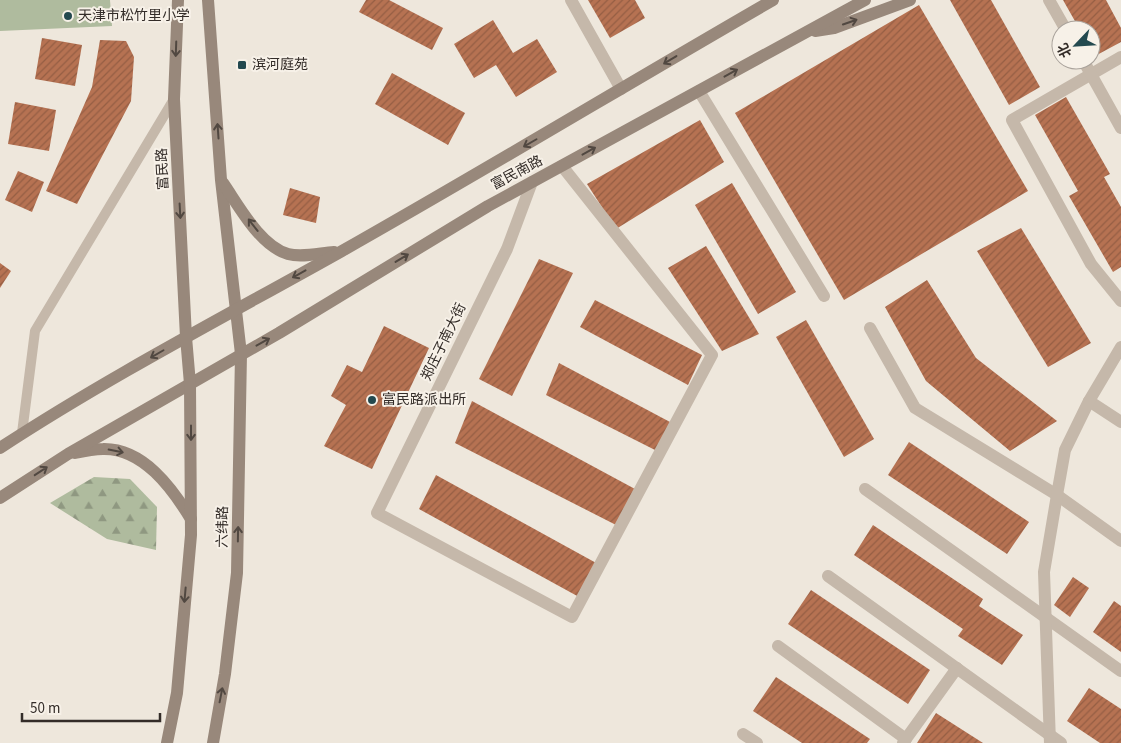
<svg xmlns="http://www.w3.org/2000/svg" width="1121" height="743" font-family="'Source Sans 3','Noto Sans SC',sans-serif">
  <defs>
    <pattern id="forest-firs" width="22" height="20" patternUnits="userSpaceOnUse" patternTransform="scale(1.25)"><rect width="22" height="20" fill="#afbb9e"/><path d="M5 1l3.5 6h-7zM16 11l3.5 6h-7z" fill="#8f9881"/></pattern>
    <pattern id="building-hatch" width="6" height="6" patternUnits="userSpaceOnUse" patternTransform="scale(1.25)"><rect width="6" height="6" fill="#b67252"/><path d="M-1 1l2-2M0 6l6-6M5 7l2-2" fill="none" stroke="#955e44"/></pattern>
  </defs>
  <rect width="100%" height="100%" fill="#eee7dc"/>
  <polygon fill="#afbb9e" points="0,0 110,0 112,26 0,31"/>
  <polygon fill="url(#forest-firs)" points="94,477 130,479 157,507 156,550 107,539 50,503"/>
  <g fill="url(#building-hatch)">
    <polygon points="366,0 389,0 443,28 432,50 359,12"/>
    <polygon points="588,0 635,0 645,18 610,38"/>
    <polygon points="950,0 991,0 1040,87 1009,105"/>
    <polygon points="1063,0 1106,0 1121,28 1121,42 1095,56 1091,50 1091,30 1080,30"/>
    <polygon points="919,5 1028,191 844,300 735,113"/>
    <polygon points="493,20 513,53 537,39 557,72 516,97 496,65 474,78 454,44"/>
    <polygon points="42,38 82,45 75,86 35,79"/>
    <polygon points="100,40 126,41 134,57 131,101 77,204 46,191 92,87"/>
    <polygon points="392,73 465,113 448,145 375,104"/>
    <polygon points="1066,97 1110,174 1104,177 1121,207 1121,267 1113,272 1069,196 1078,191 1035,115"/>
    <polygon points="15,102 56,110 49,151 8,144"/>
    <polygon points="700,120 724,162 616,229 587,184"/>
    <polygon points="18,171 44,182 32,212 5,200"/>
    <polygon points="732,183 796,292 758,314 695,205"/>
    <polygon points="290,188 320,197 316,223 283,215"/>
    <polygon points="1021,228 1091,343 1048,367 977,251"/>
    <polygon points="706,246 759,334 722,351 668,268"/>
    <polygon points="539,259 573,273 512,396 479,379"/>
    <polygon points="0,263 11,271 0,288"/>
    <polygon points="927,280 976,358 1057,421 1010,451 926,381 885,307"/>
    <polygon points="595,300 702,355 688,385 580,327"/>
    <polygon points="806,320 874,439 844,457 776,337"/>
    <polygon points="384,326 429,348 372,469 324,446 346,405 331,396 347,365 362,372"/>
    <polygon points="559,363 670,422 657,451 546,395"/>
    <polygon points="472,401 635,489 618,526 455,443"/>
    <polygon points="909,442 1029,522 1007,554 888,475"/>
    <polygon points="436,475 598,564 579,597 419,509"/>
    <polygon points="873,525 983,599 979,606 1023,635 1002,665 958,636 963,629 854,555"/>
    <polygon points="1073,577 1089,588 1070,617 1054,605"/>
    <polygon points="811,590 930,670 908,704 788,624"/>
    <polygon points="1114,601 1121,606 1121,652 1093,632"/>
    <polygon points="776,677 870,739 867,743 802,743 753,711"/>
    <polygon points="1089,688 1121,709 1121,743 1100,743 1067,721"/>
    <polygon points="936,713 983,743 917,743"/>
  </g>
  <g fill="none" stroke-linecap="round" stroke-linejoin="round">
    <polyline stroke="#c5b8aa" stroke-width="10" points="22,433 35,331 174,99"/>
    <g stroke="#c5b8aa" stroke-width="12">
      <polyline points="571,0 621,89"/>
      <polyline points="1049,0 1066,30"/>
      <polyline points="1121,57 1012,120 1091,264 1121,301"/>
      <polyline points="1083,60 1121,128"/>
      <polyline points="699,91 824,296"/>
      <polyline points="532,182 507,249 377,513 572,617 712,355 562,166"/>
      <polyline points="870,328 915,408 1057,495 1121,541"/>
      <polyline points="1089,401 1121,422"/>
      <polyline points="865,489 1121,671"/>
      <polyline points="828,576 1061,743"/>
      <polyline points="778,646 906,739"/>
      <polyline points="743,734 757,743"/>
      <polyline points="903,743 957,668"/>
      <polyline points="1050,743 1044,572 1057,495 1065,450 1089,401 1121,347"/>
    </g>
    <g stroke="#98887b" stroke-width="12">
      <polyline points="208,0 221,180 241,354 237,573 225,674 213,743"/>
      <polyline points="815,31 834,28 910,0"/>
      <path d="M223 183C239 206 260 246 288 254 302 258 320 253 334 252"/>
      <path d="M0 448C110 376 228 315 342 251 487 169 629 83 773 0"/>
      <path d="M75 453C84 451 94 449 103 449 143 448 172 488 191 519"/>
      <polyline points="0,498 68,454 279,333 488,206 865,0"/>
      <polyline points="167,743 177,693 191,535 190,384 186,337 174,99 178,0"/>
    </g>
  </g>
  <defs><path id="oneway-shaft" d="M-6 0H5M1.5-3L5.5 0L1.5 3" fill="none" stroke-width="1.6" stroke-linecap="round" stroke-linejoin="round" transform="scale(1.25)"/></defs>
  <g stroke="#514841">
    <use href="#oneway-shaft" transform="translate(850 22) rotate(-19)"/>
    <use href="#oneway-shaft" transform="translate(176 49) rotate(92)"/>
    <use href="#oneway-shaft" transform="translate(670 60) rotate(149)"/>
    <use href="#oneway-shaft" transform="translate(731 73) rotate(-29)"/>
    <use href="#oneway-shaft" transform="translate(218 131) rotate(-94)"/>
    <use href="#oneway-shaft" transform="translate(530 143) rotate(150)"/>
    <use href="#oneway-shaft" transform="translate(589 151) rotate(-29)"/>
    <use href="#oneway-shaft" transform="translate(180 211) rotate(87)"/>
    <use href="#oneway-shaft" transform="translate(253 225) rotate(-128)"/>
    <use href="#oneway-shaft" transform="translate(402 258) rotate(-31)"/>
    <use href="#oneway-shaft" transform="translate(299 274) rotate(151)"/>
    <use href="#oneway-shaft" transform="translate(263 342) rotate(-29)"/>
    <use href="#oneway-shaft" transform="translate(157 354) rotate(150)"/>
    <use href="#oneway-shaft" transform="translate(191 433) rotate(90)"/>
    <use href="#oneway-shaft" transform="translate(116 451) rotate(11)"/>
    <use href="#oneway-shaft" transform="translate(41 471) rotate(-33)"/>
    <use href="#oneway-shaft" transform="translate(238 534) rotate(-89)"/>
    <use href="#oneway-shaft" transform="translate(185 595) rotate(95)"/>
    <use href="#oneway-shaft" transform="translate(221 695) rotate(-79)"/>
  </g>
  <g fill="#23494f" stroke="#f7f1e8" stroke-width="2">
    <circle cx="68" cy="16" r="5"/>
    <rect x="237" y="60" width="10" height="10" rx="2.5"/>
    <circle cx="372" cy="400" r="5"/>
  </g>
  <g text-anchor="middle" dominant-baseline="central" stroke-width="4" stroke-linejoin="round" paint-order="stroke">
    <g font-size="14" fill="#332c28" stroke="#f7f1e8" text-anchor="start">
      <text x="78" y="16">天津市松竹里小学</text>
      <text x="252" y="65">滨河庭苑</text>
      <text x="382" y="400">富民路派出所</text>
    </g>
    <g font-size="14" fill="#332c28" stroke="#f7f1e8">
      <text transform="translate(163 169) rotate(-93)">富民路</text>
      <text transform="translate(517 173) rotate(-28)">富民南路</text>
      <text transform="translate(444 342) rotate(-64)">郑庄子南大街</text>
      <text transform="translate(223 527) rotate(-89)">六纬路</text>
    </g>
  </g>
  <g transform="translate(1076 45) rotate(245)"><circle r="24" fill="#f7f1e8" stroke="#a9a29b"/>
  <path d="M0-4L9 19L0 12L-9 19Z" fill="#23494f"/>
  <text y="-8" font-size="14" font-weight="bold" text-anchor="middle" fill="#332c28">北</text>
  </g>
  <path d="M22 713v8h138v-8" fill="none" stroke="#332c28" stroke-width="2.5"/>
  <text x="30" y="713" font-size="15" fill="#332c28" stroke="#f7f1e8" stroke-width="4" paint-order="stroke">50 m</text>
</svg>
